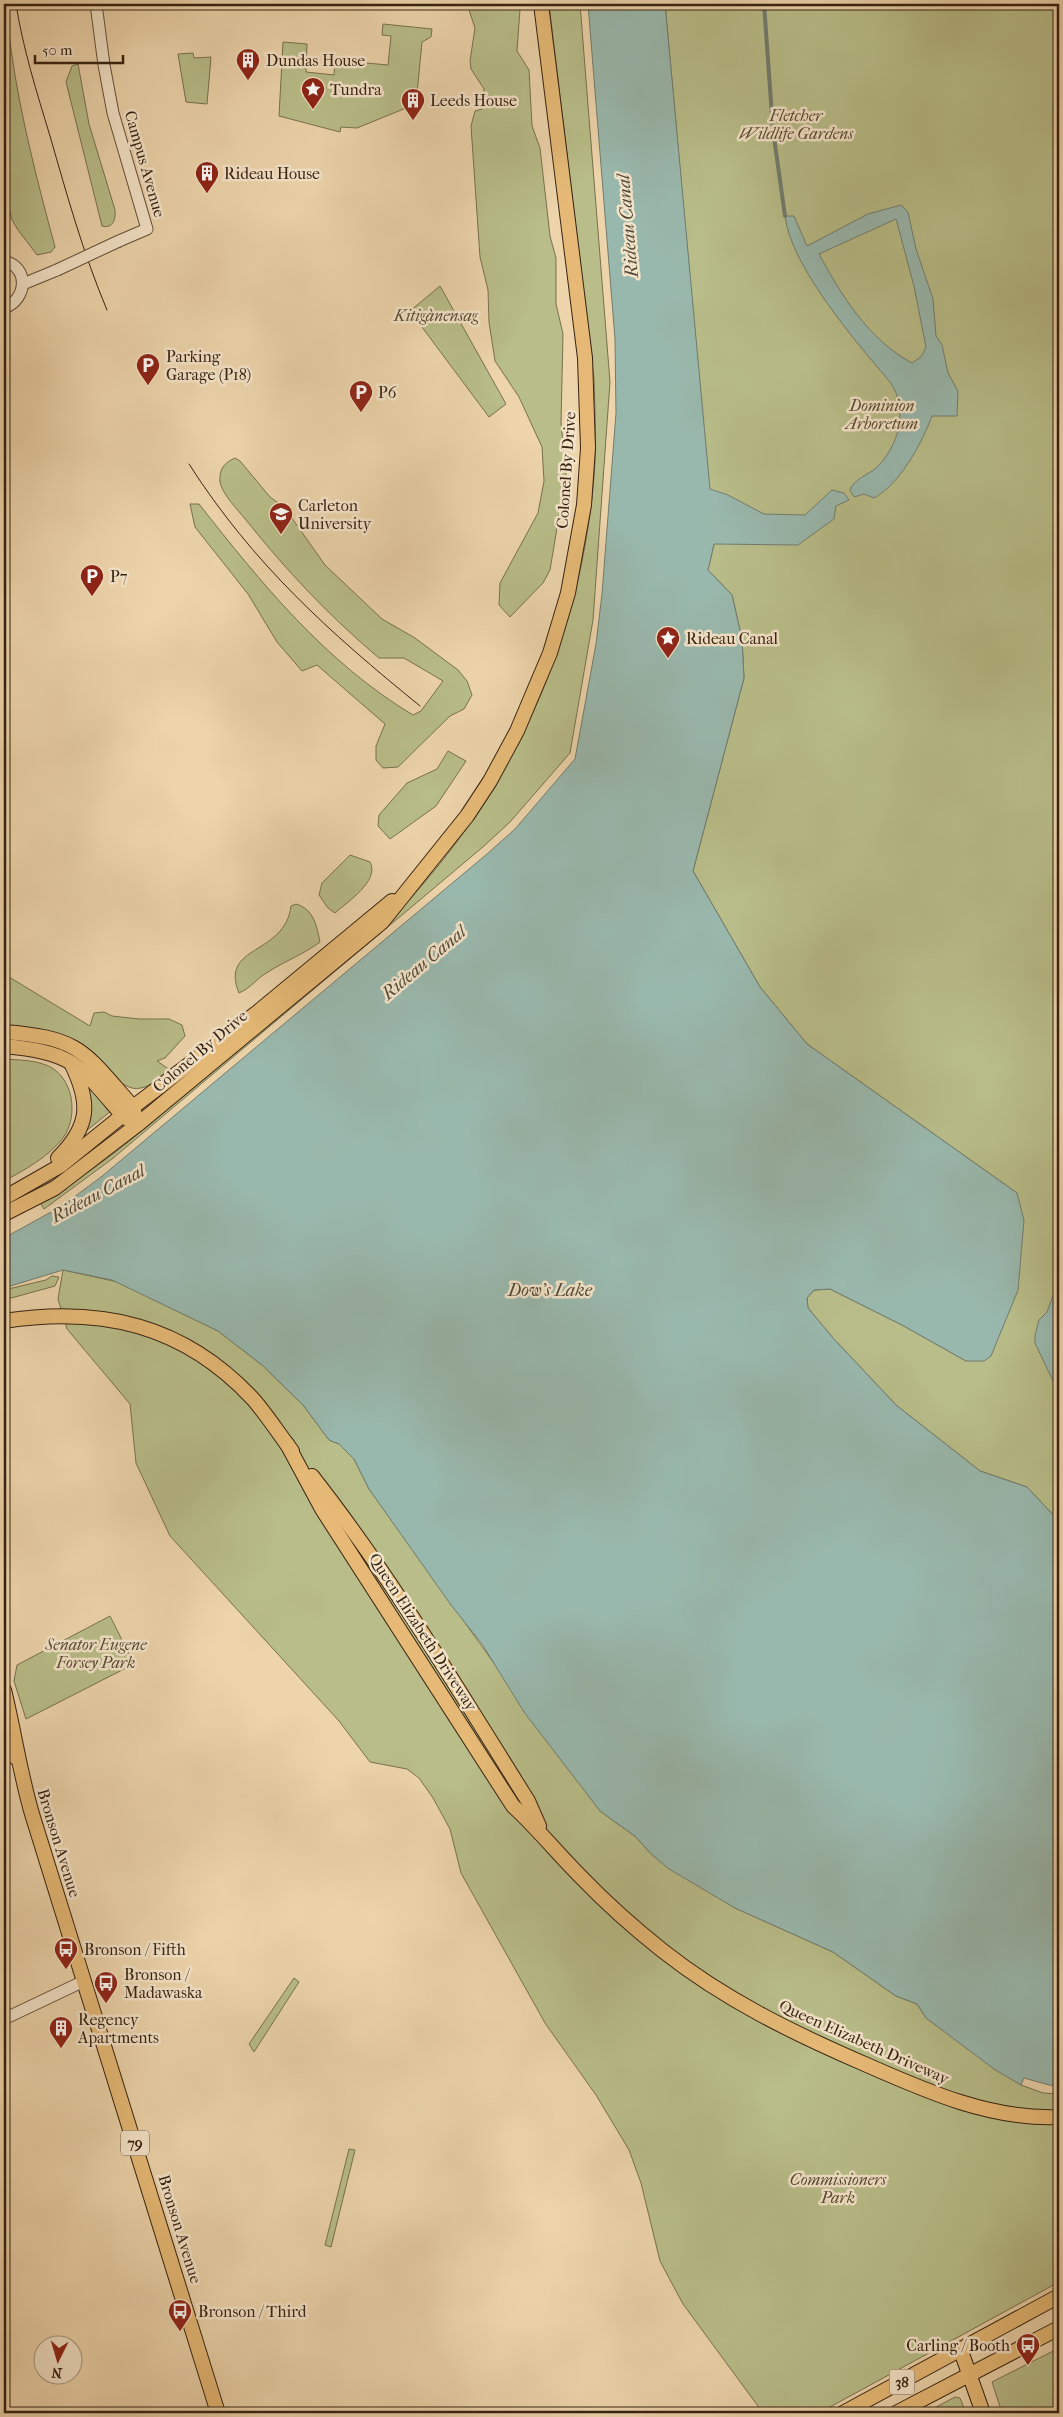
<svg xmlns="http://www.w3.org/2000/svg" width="1063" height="2417" font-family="'IM FELL French Canon',serif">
  <rect width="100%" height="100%" fill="#edd4ab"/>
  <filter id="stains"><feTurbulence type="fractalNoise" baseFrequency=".004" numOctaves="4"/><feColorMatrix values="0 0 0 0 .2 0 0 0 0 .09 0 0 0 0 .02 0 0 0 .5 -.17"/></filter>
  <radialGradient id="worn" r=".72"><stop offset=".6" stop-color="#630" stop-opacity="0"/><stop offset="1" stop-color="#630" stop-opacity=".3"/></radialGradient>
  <g fill="#b8bd89" stroke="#78704e">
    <path d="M4 4H6C13 88 33 165 55 247L51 252 37 255 18 230 12 220 9 207 4 137Z"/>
    <polygon points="467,4 517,4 520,9 517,51 529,70 532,126 540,148 550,236 556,258 556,304 563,334 561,422 566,474 550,570 543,583 510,617 499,605 500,583 538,513 544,481 542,447 519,397 495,361 489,322 488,290 480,257 471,126 475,111 482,109 484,89 471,69 470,61 475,28"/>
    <path d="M549 4H580L610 382 593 620 570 753 510 822 484 846 112 1159 44 1209 40 1202C113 1162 176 1101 239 1047 296 1001 357 956 406 903 512 789 578 643 593 488 597 452 595 415 594 378Z"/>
    <polygon points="665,4 1059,4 1059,1521 1027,1487 980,1471 896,1405 833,1338 808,1308 807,1298 814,1290 830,1289 902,1325 966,1361 1017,1193 807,1044 760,987 693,871 744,678 742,639 732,595 708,570 714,544"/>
    <polygon points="383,24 432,29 431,37 422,42 416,104 357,128 341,127 340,132 279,116 283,42 307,44 306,72 334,75 335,60 388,65 391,36 382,35"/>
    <polygon points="193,53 194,58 211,57 207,104 186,102 178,54"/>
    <path d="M78 64 89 124 115 210C116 219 113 229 102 226L66 82 72 66Z"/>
    <polygon points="440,286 506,404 489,417 410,311"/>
    <path d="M235 458 240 461 270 497 284 507 325 565 382 619 415 638 458 670 467 681 472 695 464 709 450 716 398 767 383 768 376 760V746L385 724 317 665 302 671 277 642 248 594 195 527 190 504H199C261 583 326 663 413 715L421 711 443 681 404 658H379C329 616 286 570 246 520 238 510 222 494 220 482 219 469 224 463 235 458Z"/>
    <polygon points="448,751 466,761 436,806 390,839 378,826 379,815 407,783 437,769"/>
    <path d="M350 855 370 862C380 881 347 902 335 913L328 908 319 895 322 883Z"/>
    <path d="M296 904C314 909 317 927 320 942 304 954 285 961 268 972 257 978 251 988 239 993 219 944 285 956 291 906Z"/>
    <path d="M4 974 90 1026 94 1013 104 1012 112 1016 139 1019H169L182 1025 185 1036 165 1058 157 1061 170 1070C161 1076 152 1086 141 1088 118 1094 97 1051 75 1041 53 1031 27 1031 4 1028Z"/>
    <path d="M4 1059C17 1060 33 1060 46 1065 74 1076 79 1116 63 1138 48 1157 25 1170 4 1181Z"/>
    <polygon points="84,1080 111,1111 86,1131 90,1109"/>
    <polygon points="63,1270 118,1282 218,1331 262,1365 303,1405 329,1440 339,1444 354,1459 369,1489 600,1811 636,1837 651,1854 735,1908 833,1952 896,1996 917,2004 926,2018 1021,2085 1043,2093 1059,2094 1059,2282 819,2413 763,2413 683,2304 660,2261 641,2183 629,2150 596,2095 545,2023 461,1873 450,1829 433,1798 419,1778 407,1769 370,1762 339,1721 170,1536 136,1463 130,1404 67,1329 58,1299"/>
    <polygon points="52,1276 59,1277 55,1286 4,1300 4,1290 46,1280"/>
    <polygon points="110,1616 134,1664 26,1719 14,1681 17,1665"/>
    <polygon points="294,1978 299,1982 254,2052 249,2044"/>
    <polygon points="349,2149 355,2150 331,2247 325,2245"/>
    <polygon points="1059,2348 1059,2411 1051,2413 1002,2413 992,2382"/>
    <polygon points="955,2397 960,2398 966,2413 925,2413"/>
  </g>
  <g fill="#99b8ad" stroke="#727c6f" fill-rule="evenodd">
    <polygon points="588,4 665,4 710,489 728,495 764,514 805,515 832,490 844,493 849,500 836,506 834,519 798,545 714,544 708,570 732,595 742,639 744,678 693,871 760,987 807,1044 1017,1193 1024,1220 1018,1290 991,1356 984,1361 966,1361 902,1325 830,1289 814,1290 807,1298 808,1308 833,1338 896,1405 980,1471 1027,1487 1059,1521 1059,2086 1049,2085 1024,2078 1021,2085 994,2069 926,2018 917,2004 896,1996 833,1952 735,1908 669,1869 651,1854 636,1837 600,1811 524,1712 482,1644 451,1605 369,1489 354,1459 339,1444 329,1440 303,1405 262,1365 218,1331 112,1280 63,1270 4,1288 4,1238 62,1206 101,1177 487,854 515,829 575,759 596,644 602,594 616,413 615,339"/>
    <path d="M901 205 908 212 916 249 933 299 936 336 942 345 948 373 958 391 957 416H932C922 443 900 484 874 498L864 494 854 497 850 490C854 479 868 475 876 468 899 446 909 409 890 382 857 343 791 267 785 216H794L807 246 868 214ZM896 219 914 286 926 347 921 357 912 363C868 339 842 296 819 254Z"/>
    <polygon points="1059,1279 1059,1384 1054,1383 1035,1343 1035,1335 1039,1320 1047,1312"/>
  </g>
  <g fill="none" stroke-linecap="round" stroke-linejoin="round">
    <polyline stroke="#727c6f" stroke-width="4" points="764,4 773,130 785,216"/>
    <g stroke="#644e38" stroke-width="13">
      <g id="minor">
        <polyline points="96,4 104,65 113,113 147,229 119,241"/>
        <path d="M4 261C30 267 27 300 4 308"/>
        <polyline points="23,284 57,270"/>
        <polyline points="4,2019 84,1981"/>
      </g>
    </g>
    <g stroke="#372212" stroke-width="16">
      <g id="major">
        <path d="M4 1032C82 1038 84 1052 133 1107L135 1115"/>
        <path d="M4 1046C75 1053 78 1064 123 1116L131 1121"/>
        <path d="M58 1158C90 1126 91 1103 71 1063"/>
        <polyline points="4,1198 60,1166 133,1107 259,1011 392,901"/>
        <polyline points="4,1214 55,1188 137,1125 382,922 467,816 490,781 517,731 550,653 568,593 584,505 588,448 585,358 541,4"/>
        <path d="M4 1321C102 1306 184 1325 253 1399 267 1415 279 1434 292 1451"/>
        <path d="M287 1444 322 1509 513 1806C537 1828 558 1854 581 1877 606 1903 634 1928 663 1951 725 2000 795 2034 867 2065 928 2092 992 2120 1059 2117"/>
        <path d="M312 1476C392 1578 459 1691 528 1801L539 1826"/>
        <path d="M4 1690C14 1731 20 1773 32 1814L218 2413"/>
        <polyline points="4,1736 14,1757"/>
        <polyline points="961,2351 983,2413"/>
        <polyline points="843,2413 1059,2296"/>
        <polyline points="896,2413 1059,2328"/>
      </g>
    </g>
    <use href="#minor" stroke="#f3e3c8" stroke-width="11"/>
    <use href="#major" stroke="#e6ba76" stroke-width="14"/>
    <g stroke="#372212" stroke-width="1">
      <path d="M16 4C23 49 37 93 50 136 67 195 83 253 107 310"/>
      <path d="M189 464C253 564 329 632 420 706"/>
    </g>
    <g stroke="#644e38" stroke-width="13" stroke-linecap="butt">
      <polyline id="minor-bridge" points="57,270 119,241"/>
    </g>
    <use href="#minor-bridge" stroke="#f3e3c8" stroke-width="11"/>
  </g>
  <defs>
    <g id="building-pin" transform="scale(1.25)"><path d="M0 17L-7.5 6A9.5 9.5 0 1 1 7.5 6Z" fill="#8f2418" stroke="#f3e3c8"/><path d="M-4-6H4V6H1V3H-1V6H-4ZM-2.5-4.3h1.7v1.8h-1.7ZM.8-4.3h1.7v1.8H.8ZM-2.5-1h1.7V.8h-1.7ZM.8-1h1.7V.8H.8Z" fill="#fff"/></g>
    <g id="sight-pin" transform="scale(1.25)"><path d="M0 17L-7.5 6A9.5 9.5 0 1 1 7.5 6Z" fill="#8f2418" stroke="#f3e3c8"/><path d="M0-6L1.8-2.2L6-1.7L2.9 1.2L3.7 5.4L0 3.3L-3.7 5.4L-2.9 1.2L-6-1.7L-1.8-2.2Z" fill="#fff"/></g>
    <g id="parking-pin" transform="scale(1.25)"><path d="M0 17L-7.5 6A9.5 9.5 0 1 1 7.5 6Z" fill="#8f2418" stroke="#f3e3c8"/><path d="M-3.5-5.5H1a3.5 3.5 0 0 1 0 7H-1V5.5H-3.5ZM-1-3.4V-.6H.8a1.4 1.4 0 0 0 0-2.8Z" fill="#fff"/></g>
    <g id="university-pin" transform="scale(1.25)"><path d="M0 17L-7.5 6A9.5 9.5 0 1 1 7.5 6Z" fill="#8f2418" stroke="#f3e3c8"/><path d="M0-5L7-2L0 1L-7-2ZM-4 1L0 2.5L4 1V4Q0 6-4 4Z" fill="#fff"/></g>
    <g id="bus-pin" transform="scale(1.25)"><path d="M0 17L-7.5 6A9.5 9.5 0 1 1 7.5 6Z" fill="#8f2418" stroke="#f3e3c8"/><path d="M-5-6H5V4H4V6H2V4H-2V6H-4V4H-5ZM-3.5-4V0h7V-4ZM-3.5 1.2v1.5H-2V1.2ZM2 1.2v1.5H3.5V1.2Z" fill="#fff"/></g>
  </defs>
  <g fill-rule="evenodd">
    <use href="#building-pin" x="248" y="60"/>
    <use href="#sight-pin" x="313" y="89"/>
    <use href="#building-pin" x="413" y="100"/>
    <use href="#building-pin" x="207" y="173"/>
    <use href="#parking-pin" x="148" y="365"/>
    <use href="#parking-pin" x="361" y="392"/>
    <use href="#university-pin" x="281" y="514"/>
    <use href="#parking-pin" x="92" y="576"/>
    <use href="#sight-pin" x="668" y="638"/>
    <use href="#bus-pin" x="66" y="1949"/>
    <use href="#bus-pin" x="106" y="1983"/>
    <use href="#building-pin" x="61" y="2028"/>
    <use href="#bus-pin" x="180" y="2311"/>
    <use href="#bus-pin" x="1028" y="2345"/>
  </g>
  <g text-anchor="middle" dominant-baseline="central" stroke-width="5" stroke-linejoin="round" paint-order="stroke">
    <g fill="#f3e3c8" stroke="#6f5c49" stroke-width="1">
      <rect x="121" y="2130.5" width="28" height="25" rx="4"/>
      <rect x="889.5" y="2369.5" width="25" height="25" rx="4"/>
    </g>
    <g font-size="15" font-weight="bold" fill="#372212">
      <text x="135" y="2143">79</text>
      <text x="902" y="2382">38</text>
    </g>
    <g font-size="16" fill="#372212" stroke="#f3e3c8" text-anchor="start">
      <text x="266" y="60">Dundas House</text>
      <text x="330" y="89">Tundra</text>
      <text x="430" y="100">Leeds House</text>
      <text x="224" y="173">Rideau House</text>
      <text x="166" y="356">Parking<tspan x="166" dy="18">Garage (P18)</tspan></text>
      <text x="378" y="392">P6</text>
      <text x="298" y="505">Carleton<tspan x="298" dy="18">University</tspan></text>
      <text x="110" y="576">P7</text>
      <text x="686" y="638">Rideau Canal</text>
      <text x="84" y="1949">Bronson / Fifth</text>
      <text x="124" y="1974">Bronson /<tspan x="124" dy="18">Madawaska</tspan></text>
      <text x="78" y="2019">Regency<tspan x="78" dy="18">Apartments</tspan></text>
      <text x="198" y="2311">Bronson / Third</text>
      <text x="1010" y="2345" text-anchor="end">Carling / Booth</text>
    </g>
    <g font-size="16" font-style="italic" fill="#574930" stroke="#f3e3c8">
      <text x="796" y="115">Fletcher<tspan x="796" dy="18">Wildlife Gardens</tspan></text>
      <text x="436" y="315">Kitigànensag</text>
      <text x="882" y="405">Dominion<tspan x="882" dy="18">Arboretum</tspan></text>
      <text x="96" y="1644">Senator Eugene<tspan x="96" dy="18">Forsey Park</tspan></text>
      <text x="838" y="2179">Commissioners<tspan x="838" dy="18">Park</tspan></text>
    </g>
    <g font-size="16" fill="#372212" stroke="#f3e3c8">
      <text transform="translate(145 164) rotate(74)">Campus Avenue</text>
      <text transform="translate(566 470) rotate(-86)">Colonel By Drive</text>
      <text transform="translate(200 1051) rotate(-40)">Colonel By Drive</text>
      <text transform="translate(423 1632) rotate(57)">Queen Elizabeth Driveway</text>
      <text transform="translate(59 1843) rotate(73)">Bronson Avenue</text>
      <text transform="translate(864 2042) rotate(24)">Queen Elizabeth Driveway</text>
      <text transform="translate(180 2229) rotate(73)">Bronson Avenue</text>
    </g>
    <g font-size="18" font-style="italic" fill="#504839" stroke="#f3e3c8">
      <text transform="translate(628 226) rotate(-95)">Rideau Canal</text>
      <text transform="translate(424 963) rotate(-40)">Rideau Canal</text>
      <text transform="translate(98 1194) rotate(-28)">Rideau Canal</text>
      <text x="550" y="1290">Dow's Lake</text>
    </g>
  </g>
  <rect width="1063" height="2417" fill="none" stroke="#edd4ab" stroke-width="20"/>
  <rect x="5" y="5" width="1053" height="2407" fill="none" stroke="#372212" stroke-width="2.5"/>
  <rect x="10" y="10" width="1043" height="2397" fill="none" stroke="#372212"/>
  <g transform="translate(58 2360) rotate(185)"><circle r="24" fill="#f3e3c8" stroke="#a8967f"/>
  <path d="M0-4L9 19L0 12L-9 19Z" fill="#8f2418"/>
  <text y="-8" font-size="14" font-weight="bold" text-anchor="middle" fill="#372212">N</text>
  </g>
  <path d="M35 55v8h88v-8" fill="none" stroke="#372212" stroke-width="2.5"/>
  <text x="42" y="55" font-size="15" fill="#372212" stroke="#f3e3c8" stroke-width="4" paint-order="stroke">50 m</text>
  <rect width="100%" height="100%" filter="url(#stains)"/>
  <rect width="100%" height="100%" fill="url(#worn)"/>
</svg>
